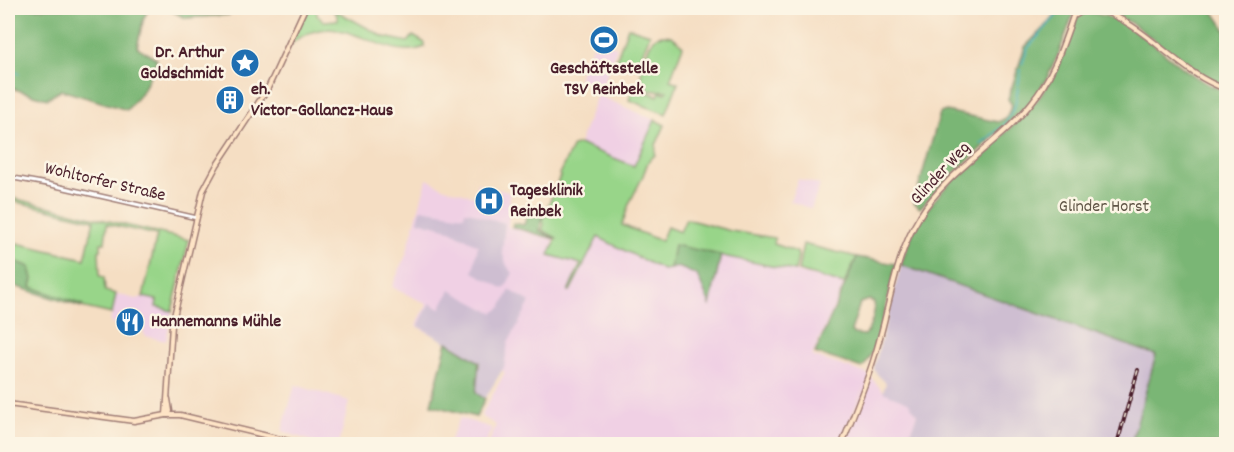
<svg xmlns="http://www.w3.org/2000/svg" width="1234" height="452" font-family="Dekko,sans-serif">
  <rect width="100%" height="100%" fill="#fcf5e5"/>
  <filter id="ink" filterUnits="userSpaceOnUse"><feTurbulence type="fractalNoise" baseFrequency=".0167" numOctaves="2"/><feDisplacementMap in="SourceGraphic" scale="12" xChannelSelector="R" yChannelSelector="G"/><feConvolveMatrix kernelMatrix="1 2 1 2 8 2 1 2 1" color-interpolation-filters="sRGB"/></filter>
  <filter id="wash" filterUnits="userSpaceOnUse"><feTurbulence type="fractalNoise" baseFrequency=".008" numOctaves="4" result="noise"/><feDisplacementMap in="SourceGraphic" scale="24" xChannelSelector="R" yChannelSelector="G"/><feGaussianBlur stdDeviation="1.35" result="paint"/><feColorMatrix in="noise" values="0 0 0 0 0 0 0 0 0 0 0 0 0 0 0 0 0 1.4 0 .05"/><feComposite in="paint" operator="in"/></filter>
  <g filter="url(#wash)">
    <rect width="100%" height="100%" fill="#f5dec3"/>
    <g fill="#f0d0e4">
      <polygon points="595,40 617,47 601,89 578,79"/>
      <polygon points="597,95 655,120 634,166 579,144"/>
      <polygon points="427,179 445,188 474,196 477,183 483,186 509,192 510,203 508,227 554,240 549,255 580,263 568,291 571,291 598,236 663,270 678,267 697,275 710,304 721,255 748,260 844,284 812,356 868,374 883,391 909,402 917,414 912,430 904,433 900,444 845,444 865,383 841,444 488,444 496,425 481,416 505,372 479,362 447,342 416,326 427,304 392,287 406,255"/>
      <polygon points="798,179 820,185 811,209 790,201"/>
      <polygon points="116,294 136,299 143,297 157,300 156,307 172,311 166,341 145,336 143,330 110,323"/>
      <polygon points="295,385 349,401 339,444 319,444 282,431"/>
      <polygon points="460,418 492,428 485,444 448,444"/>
    </g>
    <g fill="#cebed1">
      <polygon points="421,209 464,216 465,211 472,212 482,217 505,223 502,252 507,266 513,273 504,289 473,272 478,245 445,228 418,221"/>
      <polygon points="901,265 1156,355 1131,444 900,444 904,433 912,430 917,414 908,402 883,392 886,383 876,373 874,368"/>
      <polygon points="450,290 493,313 501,308 510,290 530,302 508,343 504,367 486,397 482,397 476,393 480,362 418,326 430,303 440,309"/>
    </g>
    <g fill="#98d589" stroke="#717a5a" stroke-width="1.5">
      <path d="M308 8H316L317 15 324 21 338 20 336 13 329 8H331L384 37 408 42 413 36 425 43V47C379 65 341 1 290 45Z"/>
      <polygon points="628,27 650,34 637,68 616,60"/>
      <path d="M663 35 672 36 683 46 670 80 678 83 666 114 629 100 633 87 658 96 660 92 666 93 667 91C659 89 651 94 644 87 636 79 647 46 655 38 658 35 659 36 663 35Z"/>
      <polygon points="655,120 665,125 656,145 655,155 648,162 642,178 629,204 622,225 661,241 667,227 680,232 686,219 731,231 775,238 774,244 797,252 798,257 795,271 674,246 670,269 663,270 598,237 570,291 568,291 581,264 549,255 557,238 542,230 544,224 542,221 560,176 559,174 573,146 579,144 634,166"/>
      <polygon points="8,197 189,240 172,311 156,307 157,300 143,297 157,235 107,224 105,243 101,243 101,250 99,251 100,276 104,277 105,291 116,294 112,314 81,307 82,305 30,287 16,262 8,258 8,241 85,259 94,220 8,200"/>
      <polygon points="803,244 857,257 844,284 798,271"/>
    </g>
    <g fill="#7ab675" stroke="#626a50" stroke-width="1.5" fill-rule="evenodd">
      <polygon points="8,8 150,8 144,17 137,47 157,59 144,89 127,110 61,90 47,99 8,87 8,81 12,77 8,75"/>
      <polygon points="166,8 233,8 229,15 185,18"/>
      <polygon points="1060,8 1070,8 1073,15 1058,55 1046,80 1030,103 950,177 920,208 914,203 940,113 946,111 998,122 1006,118 1012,105 1008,99 1025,47 1058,13"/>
      <polygon points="1100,8 1211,8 1226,30 1226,87 1193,70 1133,24"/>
      <path d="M1083 12C1143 15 1173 76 1226 91V444H1131L1156 355 901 265C904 257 906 247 910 239 935 182 993 151 1033 105 1055 80 1065 47 1077 16Z"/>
      <polygon points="534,205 542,215 540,231 555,238 555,239 512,227 513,223 524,225 529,206"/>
      <polygon points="674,245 721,255 710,305 697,275 678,267 670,269"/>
      <path d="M857 257 896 264C890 287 878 354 862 368L815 353ZM869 300 874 302C876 311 871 328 865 335L854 334 851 331 860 303Z"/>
      <polygon points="8,258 30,267 33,279 31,287 83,305 81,307 8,284"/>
      <polygon points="447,342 479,362 476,393 485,399 476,417 431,405"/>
    </g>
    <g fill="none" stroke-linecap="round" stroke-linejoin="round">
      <g stroke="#49b2c8" stroke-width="1.5">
        <polyline points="1022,64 1028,48 1063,8"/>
        <polyline points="10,68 19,74"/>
        <polyline points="981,144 1005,124 1015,106 1021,69"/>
      </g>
    </g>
  </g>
  <g filter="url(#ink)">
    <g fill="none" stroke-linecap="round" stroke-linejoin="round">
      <g stroke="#a07e77" stroke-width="6">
        <polyline id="tertiary" points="8,177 47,184 197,218"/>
      </g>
      <g stroke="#a07e77" stroke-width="7">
        <g id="secondary">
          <path d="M1095 8C1147 24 1178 73 1226 89"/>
          <polyline points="1076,15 1087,8 1097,11"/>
          <polyline points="8,404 134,421 166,415 180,415 301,444"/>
          <polyline points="166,415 172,325 203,191 217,165 268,88 305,8"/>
          <polyline points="168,415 170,411 168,399"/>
          <polyline points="270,437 276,444"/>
          <path d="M842 444C855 410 870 376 879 341 891 299 896 254 920 216 946 172 1001 142 1032 102 1055 74 1064 41 1076 8"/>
        </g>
      </g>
      <use href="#tertiary" stroke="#fff" stroke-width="3"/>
      <use href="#secondary" stroke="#fee4c6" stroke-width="4"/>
      <g stroke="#4a1f2b" stroke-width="4">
        <polyline id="rail" points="1117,444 1138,370"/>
      </g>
      <use href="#rail" stroke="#fcf5e5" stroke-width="1.5" stroke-dasharray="4.5" stroke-linecap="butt"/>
    </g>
  </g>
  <defs>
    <g id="stadium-disc" transform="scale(1.5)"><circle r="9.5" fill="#1f6fb2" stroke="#fcf5e5"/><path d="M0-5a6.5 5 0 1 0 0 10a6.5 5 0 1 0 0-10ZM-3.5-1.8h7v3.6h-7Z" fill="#fff"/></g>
    <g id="sight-disc" transform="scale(1.5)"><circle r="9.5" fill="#1f6fb2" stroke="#fcf5e5"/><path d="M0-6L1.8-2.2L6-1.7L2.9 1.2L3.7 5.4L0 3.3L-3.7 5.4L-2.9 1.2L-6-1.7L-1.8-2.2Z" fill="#fff"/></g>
    <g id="building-disc" transform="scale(1.5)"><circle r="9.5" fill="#1f6fb2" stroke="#fcf5e5"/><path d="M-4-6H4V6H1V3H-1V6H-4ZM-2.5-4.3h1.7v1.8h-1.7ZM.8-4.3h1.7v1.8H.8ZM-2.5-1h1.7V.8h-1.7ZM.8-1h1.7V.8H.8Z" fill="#fff"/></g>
    <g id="hospital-disc" transform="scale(1.5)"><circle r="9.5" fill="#1f6fb2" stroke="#fcf5e5"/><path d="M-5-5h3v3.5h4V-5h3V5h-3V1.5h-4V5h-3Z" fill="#fff"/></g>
    <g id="restaurant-disc" transform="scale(1.5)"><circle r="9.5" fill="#1f6fb2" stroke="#fcf5e5"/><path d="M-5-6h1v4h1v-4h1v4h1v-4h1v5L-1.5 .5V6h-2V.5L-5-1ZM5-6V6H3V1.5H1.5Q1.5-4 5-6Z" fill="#fff"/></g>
  </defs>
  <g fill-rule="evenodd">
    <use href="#stadium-disc" x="604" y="40"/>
    <use href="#sight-disc" x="245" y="63"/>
    <use href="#building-disc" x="230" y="100"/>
    <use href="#hospital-disc" x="489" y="201"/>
    <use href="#restaurant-disc" x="130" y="322"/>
  </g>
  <g text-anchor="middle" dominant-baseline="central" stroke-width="5" stroke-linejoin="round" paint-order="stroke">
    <g font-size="18" font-weight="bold" fill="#4a1f2b" stroke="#fcf5e5" text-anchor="start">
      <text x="224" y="53" text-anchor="end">Dr. Arthur<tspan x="224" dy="21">Goldschmidt</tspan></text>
      <text x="604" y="69" text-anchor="middle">Geschäftsstelle<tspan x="604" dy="21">TSV Reinbek</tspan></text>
      <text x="251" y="90">eh.<tspan x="251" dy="21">Victor-Gollancz-Haus</tspan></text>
      <text x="510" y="191">Tagesklinik<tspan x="510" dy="21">Reinbek</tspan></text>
      <text x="151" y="322">Hannemanns Mühle</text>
    </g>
    <g font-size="18" fill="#4a1f2b" stroke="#fcf5e5">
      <text transform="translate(941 174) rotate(-47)">Glinder Weg</text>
      <text transform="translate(105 183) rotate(13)">Wohltorfer Straße</text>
    </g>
    <g font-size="18" fill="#615647" stroke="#fcf5e5">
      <text x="1104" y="207">Glinder Horst</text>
    </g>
  </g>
  <rect width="1234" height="452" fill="none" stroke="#fcf5e5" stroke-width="30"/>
</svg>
